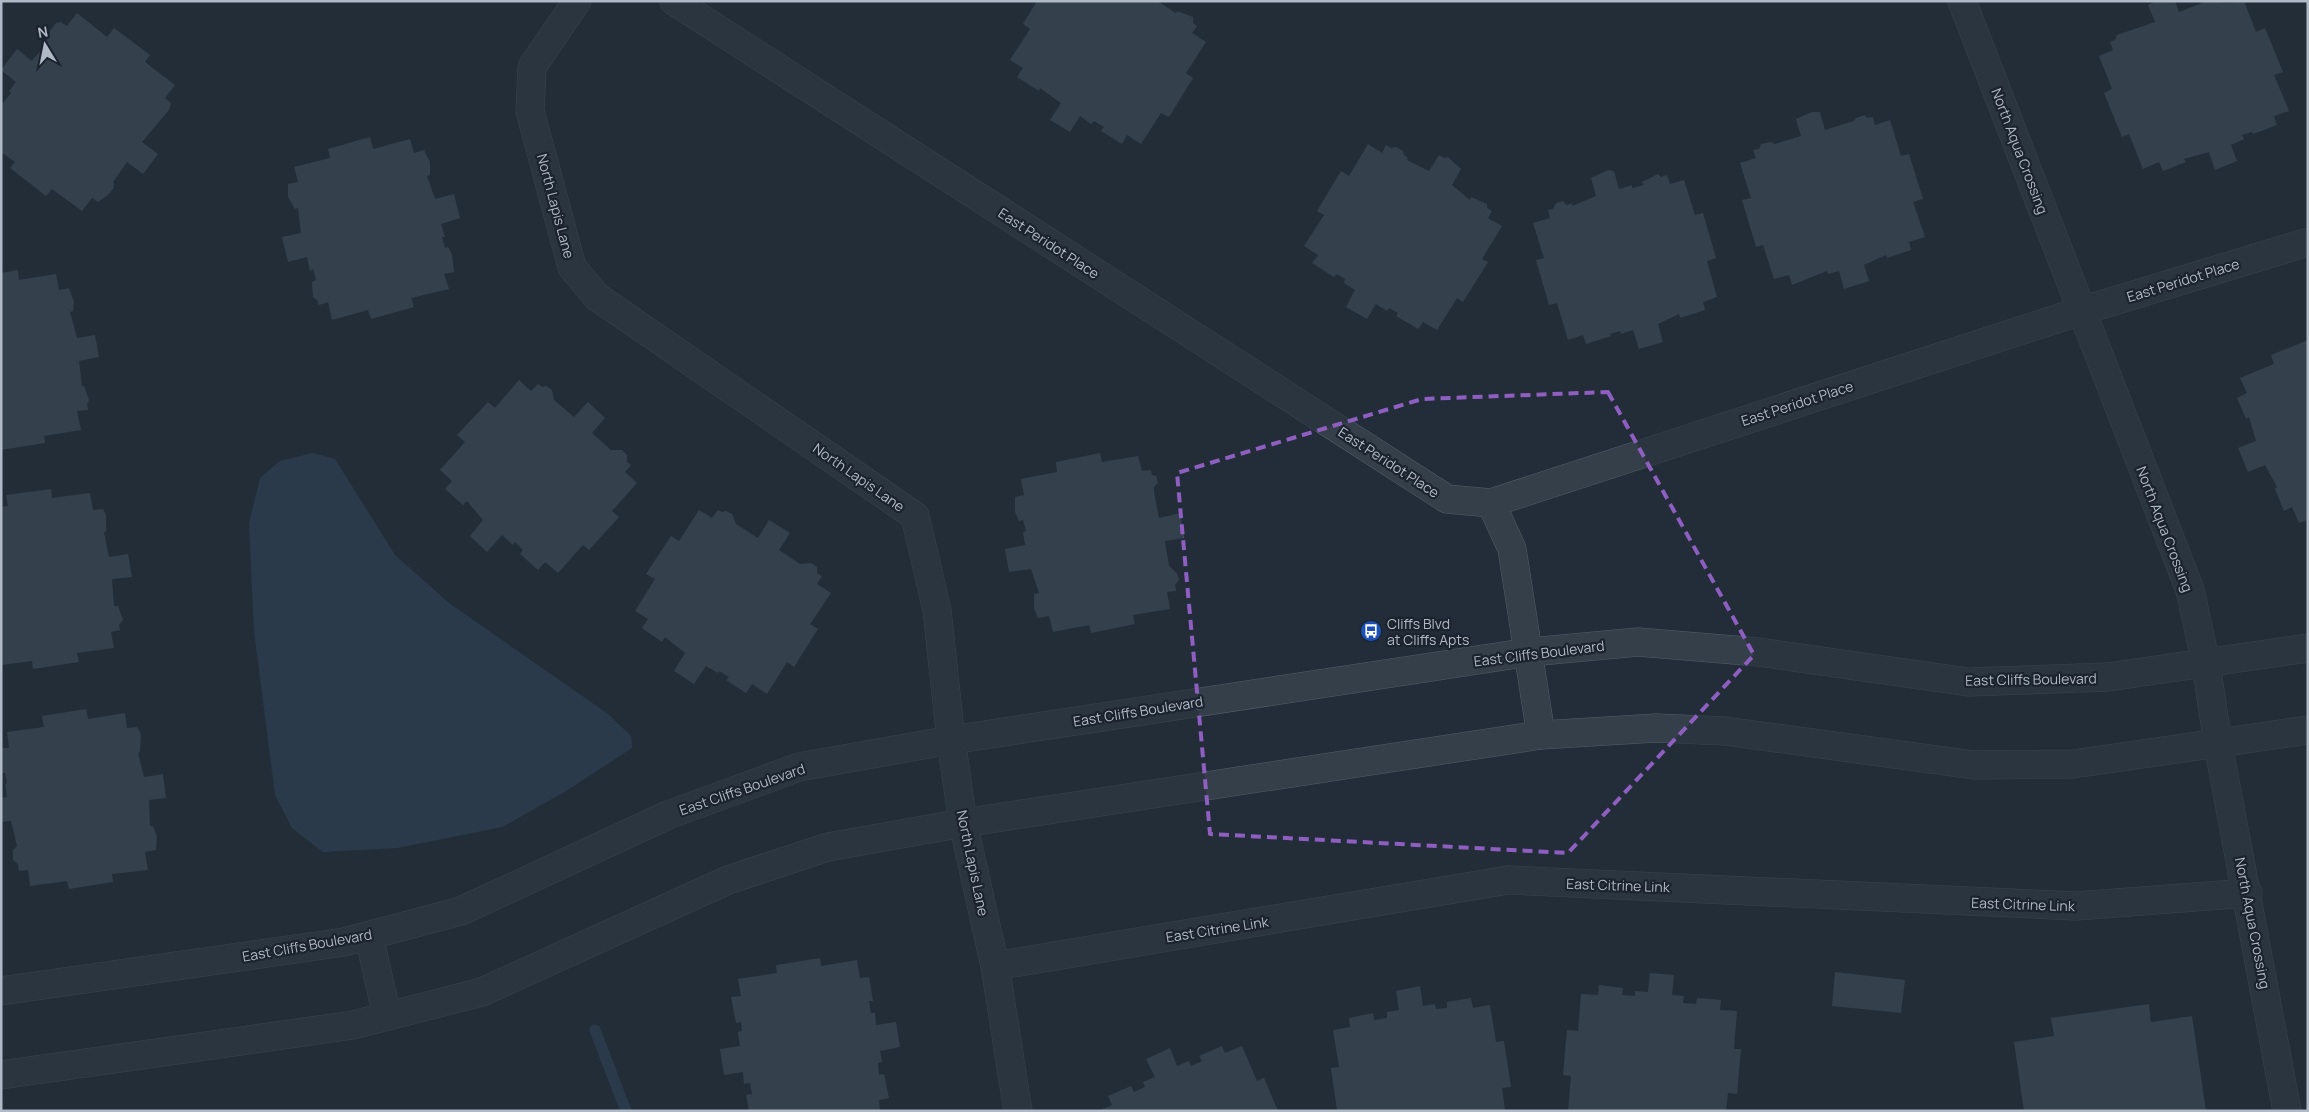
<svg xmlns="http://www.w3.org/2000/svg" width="2309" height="1112" font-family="Manrope,sans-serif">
  <rect width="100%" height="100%" fill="#222d39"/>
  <polygon fill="#364a60" points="313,453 335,459 395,555 449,603 608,714 631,736 632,748 566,791 502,827 397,848 323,852 292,828 275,795 254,630 249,523 260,478 280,461"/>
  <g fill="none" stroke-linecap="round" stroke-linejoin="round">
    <polyline stroke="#364a60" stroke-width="11" points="595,1030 626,1111"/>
  </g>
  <g fill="#4a5765">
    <polygon points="1037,1 1157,1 1176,13 1177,11 1193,17 1193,23 1197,26 1192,33 1206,42 1186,73 1193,78 1169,117 1161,113 1141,144 1127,135 1122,144 1101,131 1104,127 1094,121 1091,124 1080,116 1070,132 1050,120 1061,103 1040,88 1039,91 1017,77 1023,68 1010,60 1030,29 1023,24"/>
    <polygon points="2156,1 2175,1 2179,12 2207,1 2228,3 2244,1 2256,32 2265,28 2283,72 2274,75 2289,111 2274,116 2277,125 2253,134 2252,132 2242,135 2244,139 2231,145 2237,161 2215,170 2209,152 2184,159 2186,162 2163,171 2159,162 2143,169 2129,134 2122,137 2104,93 2112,89 2099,56 2113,50 2110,42 2115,40 2117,35 2155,22 2148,5"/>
    <polygon points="77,13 107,37 114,28 150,55 145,62 175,85 165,98 171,103 169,110 142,142 158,154 143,174 127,162 113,182 114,184 113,189 108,195 98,202 92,198 82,211 52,189 46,196 10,168 15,162 1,152 1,101 3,103 11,93 9,91 16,82 1,70 17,49 32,61 48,42 46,41 50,35 50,31 56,23 61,22 67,26"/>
    <polygon points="1812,112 1820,112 1825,130 1854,121 1856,118 1865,115 1867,118 1873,117 1875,125 1890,120 1901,156 1909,154 1923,199 1913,202 1925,237 1909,242 1911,250 1887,258 1886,255 1864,265 1869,281 1844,289 1839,271 1828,274 1827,271 1792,285 1789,275 1774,279 1763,245 1756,247 1742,200 1751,198 1740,163 1756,158 1753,150 1759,149 1761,144 1770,142 1775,144 1801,136 1796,119"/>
    <polygon points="370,137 373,149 410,139 414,153 424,150 430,162 430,175 427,176 435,199 454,194 460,218 441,224 445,237 442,237 445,248 448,247 452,254 454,272 444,274 449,289 411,298 414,307 371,319 368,310 332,320 328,302 319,305 317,300 313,297 312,282 316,280 313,269 310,271 307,257 288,262 282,237 301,233 298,208 295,209 288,197 288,184 298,182 294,167 330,158 328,149"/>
    <polygon points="1368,144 1382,153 1386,145 1391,148 1396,147 1403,151 1404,155 1408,158 1407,160 1429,171 1439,155 1444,158 1448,157 1461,169 1452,185 1470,200 1471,197 1487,204 1487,208 1492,211 1488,218 1502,226 1482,259 1488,262 1463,302 1457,298 1437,330 1423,322 1418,329 1396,316 1398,313 1389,308 1387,311 1376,304 1367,319 1346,307 1355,290 1344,283 1345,279 1337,274 1334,277 1312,263 1318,255 1304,246 1324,215 1317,211 1341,171 1349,176"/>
    <polygon points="1608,170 1614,171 1619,189 1632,185 1632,188 1644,185 1642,182 1658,174 1661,177 1667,175 1670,184 1684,180 1695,215 1703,213 1716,258 1707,261 1717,297 1703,302 1705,310 1680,318 1679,314 1658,324 1663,342 1639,349 1633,330 1621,334 1620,331 1610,334 1611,336 1586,344 1583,335 1568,340 1557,303 1549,305 1536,260 1544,258 1533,223 1550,218 1548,210 1553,209 1556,203 1563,201 1567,205 1572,203 1572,206 1596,196 1591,178"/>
    <polygon points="18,270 19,280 56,274 59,290 69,288 74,302 73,311 70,312 77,338 95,335 99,357 79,361 82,386 84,386 89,400 87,404 88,410 77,411 81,430 44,436 45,443 1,450 1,273"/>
    <polygon points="2308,340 2308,520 2299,523 2292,507 2284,511 2275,489 2277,487 2265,465 2248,472 2238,448 2256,441 2249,417 2246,419 2237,398 2247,393 2240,378 2274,364 2271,355"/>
    <polygon points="519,380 531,391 538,384 542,387 546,386 552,390 554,400 574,417 588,402 605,418 592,433 611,450 622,450 627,455 627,462 631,465 625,472 637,483 612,511 619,517 589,550 583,545 558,573 545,562 538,570 520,554 523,550 515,542 513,545 502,535 487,552 470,536 483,520 467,501 463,505 445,489 452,481 440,470 465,442 457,435 488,402 495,408"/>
    <polygon points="1100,453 1102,462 1138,456 1142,471 1151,470 1152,475 1156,476 1158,483 1154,487 1154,492 1159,518 1180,513 1184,538 1165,541 1169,566 1177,573 1179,580 1175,585 1176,591 1167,592 1170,609 1133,615 1135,624 1091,633 1089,625 1053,632 1049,616 1038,618 1034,608 1034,594 1039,593 1031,569 1009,572 1005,549 1025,545 1023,532 1026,531 1023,520 1019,521 1015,512 1015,497 1024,495 1021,479 1057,472 1056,462"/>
    <polygon points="51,489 52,498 90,493 93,510 103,509 106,515 106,532 104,532 109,557 128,554 132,577 112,579 114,606 118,606 123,620 119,625 120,630 111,632 114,648 77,653 79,662 33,669 32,661 1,665 1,507 8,506 6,495"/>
    <polygon points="699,510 712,518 718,510 722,512 726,511 732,514 736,524 758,538 769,520 790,533 779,550 800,564 811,563 817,567 817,573 822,576 817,584 831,593 810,624 818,629 794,667 787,662 767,694 752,684 746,693 726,680 729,677 719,671 718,673 706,666 694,684 674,671 685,653 665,637 662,642 642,628 648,619 635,611 655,579 646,574 671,536 679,541"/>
    <polygon points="86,709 88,719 125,713 127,728 137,727 141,734 140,752 138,753 144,777 163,774 166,798 149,800 150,826 153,826 157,837 156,850 145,852 148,870 112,874 113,882 69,889 67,881 30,886 28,870 19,871 18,864 13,860 13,850 17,846 11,821 1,822 1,798 7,797 5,784 7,783 5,773 2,773 1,748 9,748 7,732 44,727 42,716"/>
    <polygon points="820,958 821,966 857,960 860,978 869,977 873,1001 869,1001 871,1013 875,1013 876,1025 896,1022 900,1047 880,1051 882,1062 878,1063 879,1075 884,1074 889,1098 879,1100 880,1111 749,1111 746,1095 752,1094 750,1083 744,1084 743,1072 724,1075 720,1049 740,1046 738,1032 742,1031 741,1022 736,1023 731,997 741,996 738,979 777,973 776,965"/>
    <polygon points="1835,972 1905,980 1901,1013 1832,1006"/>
    <polygon points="1650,973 1674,975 1672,995 1684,996 1683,1003 1696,1004 1697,998 1721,1000 1720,1010 1737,1011 1734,1049 1741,1049 1737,1094 1728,1093 1726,1111 1568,1111 1571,1076 1563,1075 1567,1030 1578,1031 1581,994 1598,995 1599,985 1623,988 1622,995 1635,996 1635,991 1648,992"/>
    <polygon points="1420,986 1423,1006 1435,1004 1436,1009 1447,1008 1447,1002 1471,998 1473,1008 1490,1005 1496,1042 1504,1041 1511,1087 1502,1088 1505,1111 1337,1111 1331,1068 1339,1067 1333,1030 1350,1027 1349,1018 1373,1013 1374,1020 1387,1018 1387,1012 1399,1010 1396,991"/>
    <polygon points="2149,1004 2151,1022 2192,1016 2206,1111 2024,1111 2014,1042 2054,1036 2051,1018"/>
    <polygon points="1222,1046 1225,1053 1242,1046 1257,1081 1264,1078 1278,1111 1099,1111 1112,1105 1108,1096 1131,1086 1134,1092 1145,1087 1143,1082 1155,1077 1146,1059 1170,1048 1177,1066 1189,1061 1191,1066 1202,1061 1199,1056"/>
  </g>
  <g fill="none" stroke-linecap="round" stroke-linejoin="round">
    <g stroke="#535d67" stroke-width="29">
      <g id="minor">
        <polyline points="577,1 532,67 530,111 572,267 597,297 915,516 937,610 951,740 963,823 995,966 1018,1111"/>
        <polyline points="674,1 1447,499 1491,503 2081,311 2308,242"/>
        <polyline points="1962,1 2190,590 2206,664 2218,744 2287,1111"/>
        <polyline points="1491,503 1512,549 1541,735"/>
        <polyline points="369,936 387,1016"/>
        <polyline points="995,966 1508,880 2076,906 2248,893"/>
        <polyline points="1,991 344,942 461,911 668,815 799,767 951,740 1530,652 1638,642 1758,652 1968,682 2108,677 2308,648"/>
        <polyline points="1,1075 353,1025 482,992 728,880 828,847 963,823 1541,735 1656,728 1725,731 1974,765 2073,764 2308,730"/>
      </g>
    </g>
    <use href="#minor" stroke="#353f4a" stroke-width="28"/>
  </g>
  <path d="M0 0H2309V1112H0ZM1608 392 1754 655 1568 853 1210 834 1177 473 1422 399Z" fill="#222d39" fill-opacity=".55" fill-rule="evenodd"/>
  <path fill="none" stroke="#8e5ec1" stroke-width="4" stroke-dasharray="10 6" stroke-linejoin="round" d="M1608 392 1754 655 1568 853 1210 834 1177 473 1422 399Z"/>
  <defs>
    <g id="bus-disc" transform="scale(1.125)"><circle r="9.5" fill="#1a4fb4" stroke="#1b242e"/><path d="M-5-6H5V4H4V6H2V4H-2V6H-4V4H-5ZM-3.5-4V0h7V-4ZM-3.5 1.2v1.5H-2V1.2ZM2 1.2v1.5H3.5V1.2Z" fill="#fff"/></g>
  </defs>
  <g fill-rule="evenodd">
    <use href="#bus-disc" x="1371" y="631"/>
  </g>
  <g text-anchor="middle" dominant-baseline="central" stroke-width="4.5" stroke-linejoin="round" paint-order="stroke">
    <g font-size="14" fill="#b0bac6" stroke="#1b242e">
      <text transform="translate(2020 151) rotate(69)">North Aqua Crossing</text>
      <text transform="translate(556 206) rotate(75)">North Lapis Lane</text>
      <text transform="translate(1049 243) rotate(33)">East Peridot Place</text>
      <text transform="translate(2183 280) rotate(-17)">East Peridot Place</text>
      <text transform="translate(1797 403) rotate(-18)">East Peridot Place</text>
      <text transform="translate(1389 462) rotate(33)">East Peridot Place</text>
      <text transform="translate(859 477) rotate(35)">North Lapis Lane</text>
      <text transform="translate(2165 529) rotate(69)">North Aqua Crossing</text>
      <text transform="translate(1539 653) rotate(-7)">East Cliffs Boulevard</text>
      <text transform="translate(2031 679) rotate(-1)">East Cliffs Boulevard</text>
      <text transform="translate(1138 711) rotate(-9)">East Cliffs Boulevard</text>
      <text transform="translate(742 789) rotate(-19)">East Cliffs Boulevard</text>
      <text transform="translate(973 863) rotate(78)">North Lapis Lane</text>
      <text transform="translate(1618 885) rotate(2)">East Citrine Link</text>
      <text transform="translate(2023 904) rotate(2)">East Citrine Link</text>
      <text transform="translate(2253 923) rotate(79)">North Aqua Crossing</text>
      <text transform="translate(1217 929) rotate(-9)">East Citrine Link</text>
      <text transform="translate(307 945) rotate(-10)">East Cliffs Boulevard</text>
    </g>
    <g font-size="14" fill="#b0bac6" stroke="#1b242e" text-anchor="start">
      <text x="1387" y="623">Cliffs Blvd<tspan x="1387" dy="16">at Cliffs Apts</tspan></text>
    </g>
  </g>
  <rect width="2309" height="1112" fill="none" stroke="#b0bac6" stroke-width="5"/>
  <g transform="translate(45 45) rotate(350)" stroke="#1b242e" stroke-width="4" paint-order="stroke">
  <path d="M0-4L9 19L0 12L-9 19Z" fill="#b0bac6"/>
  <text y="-8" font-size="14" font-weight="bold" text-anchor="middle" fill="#b0bac6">N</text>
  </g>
</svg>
